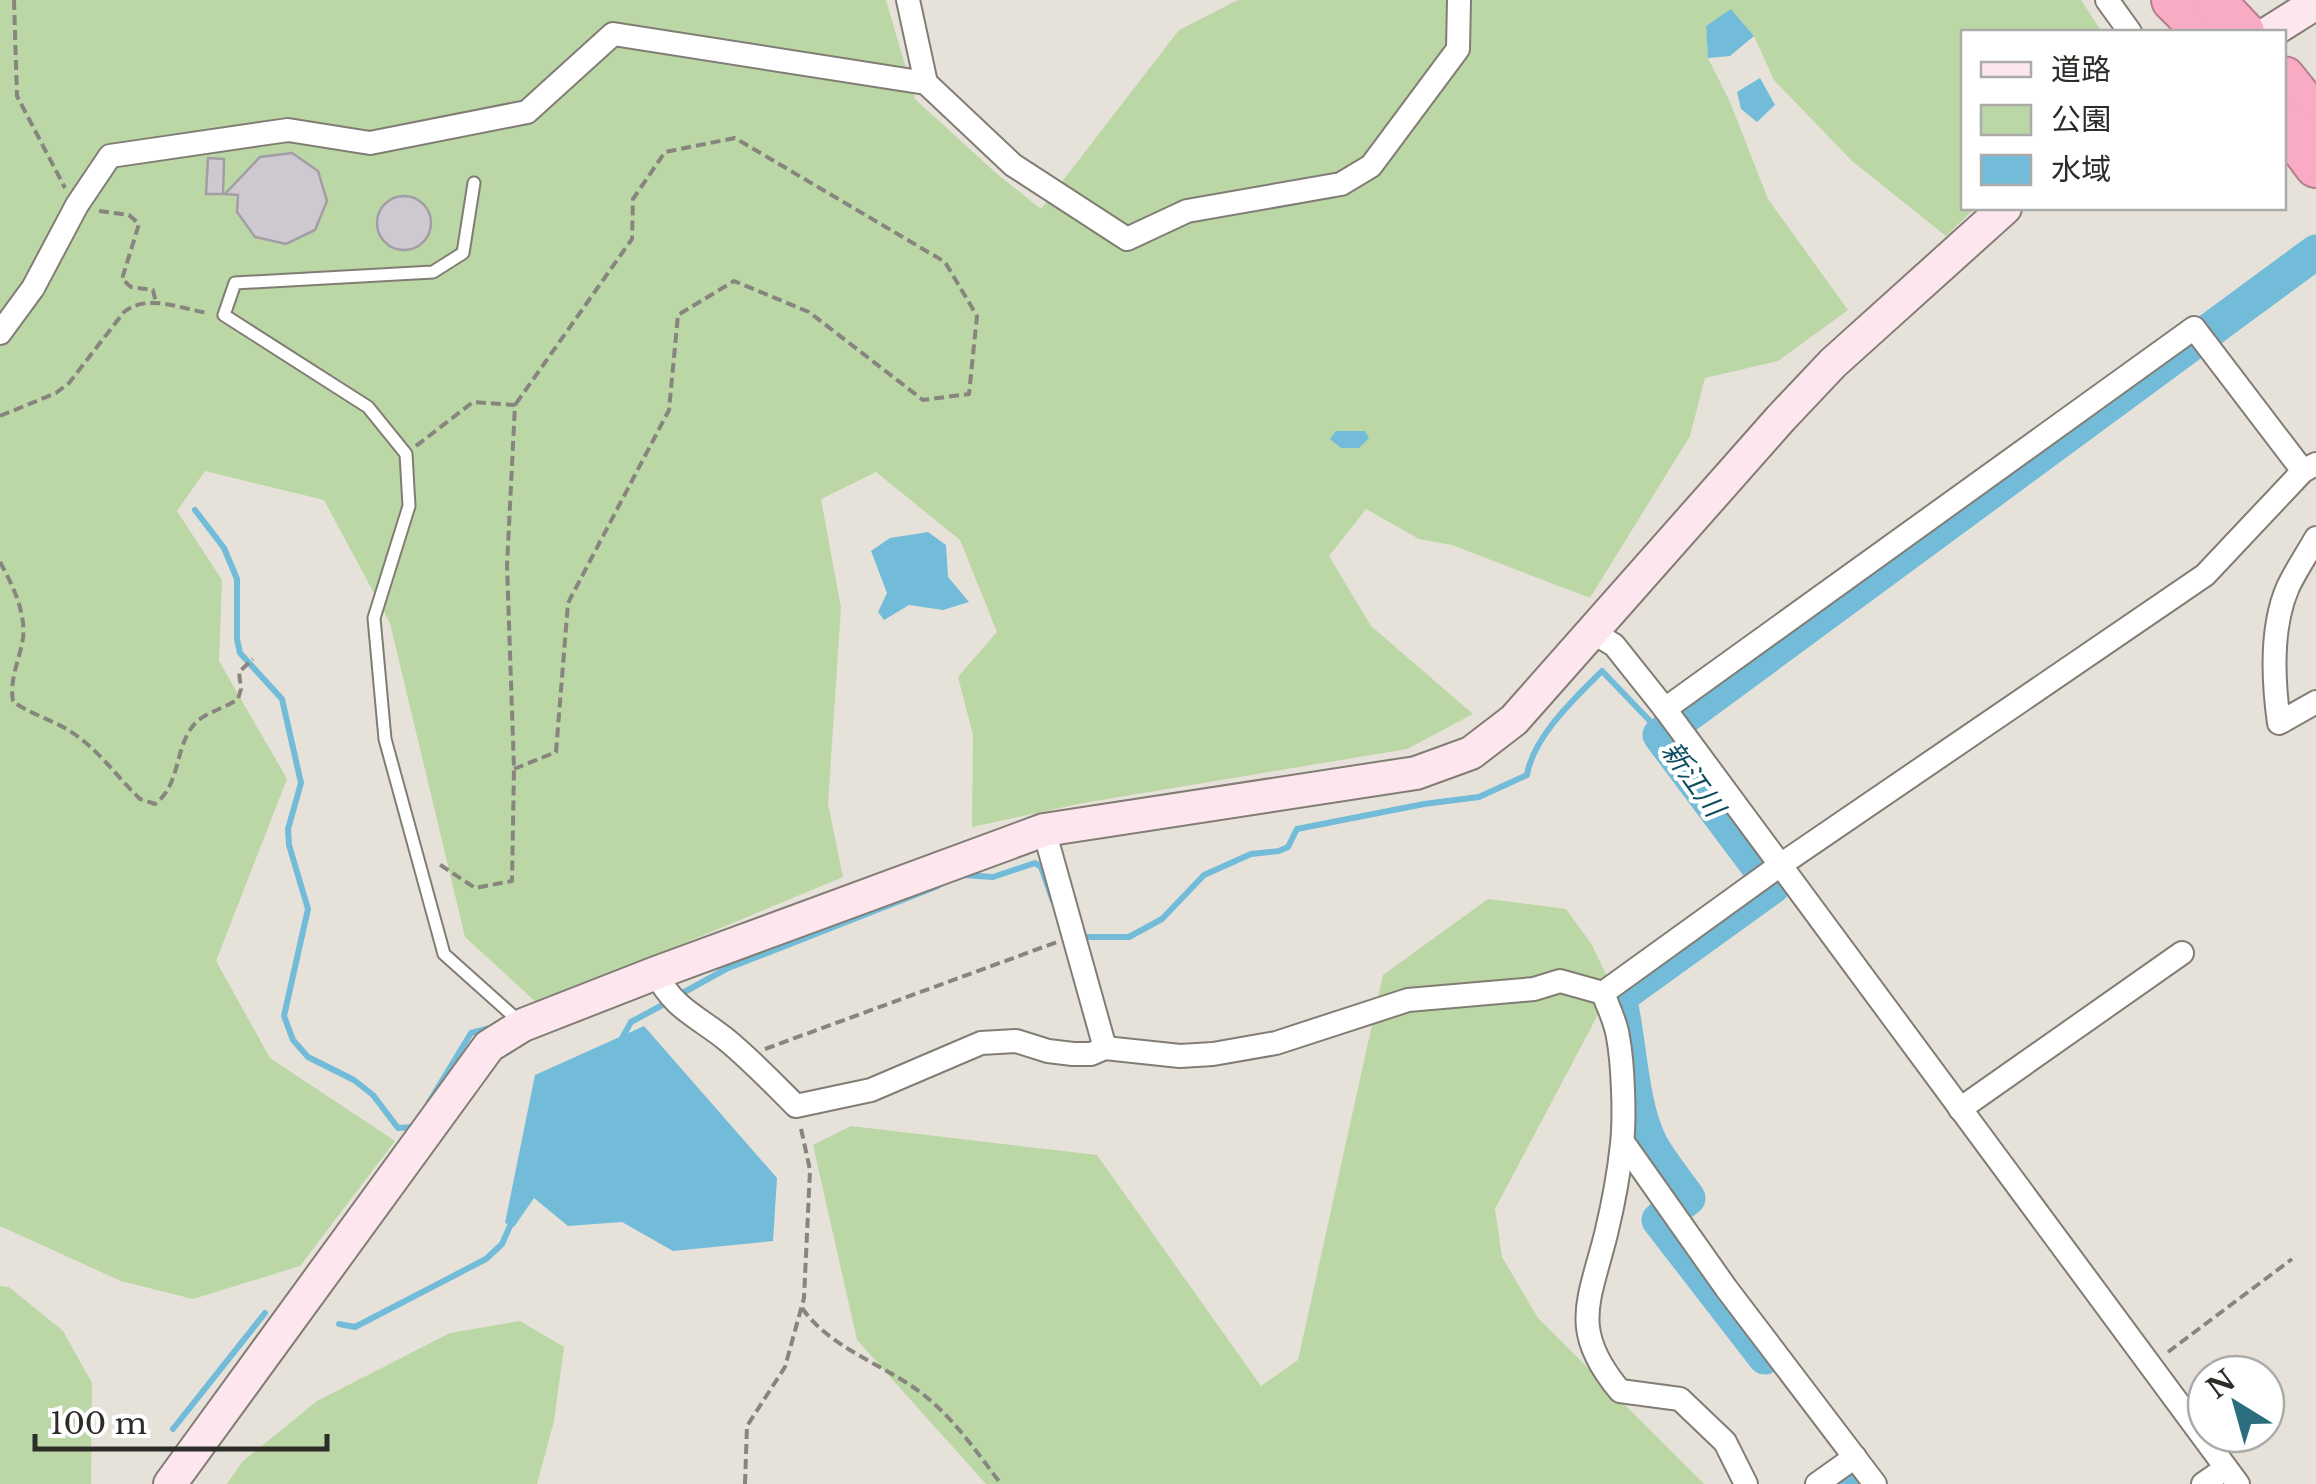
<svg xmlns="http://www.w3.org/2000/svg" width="2316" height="1484" font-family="'Libre Baskerville','Noto Sans JP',serif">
  <rect width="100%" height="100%" fill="#e7e2d9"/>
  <g fill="#bad7a5">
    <polygon points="0,0 886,0 915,99 997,174 1041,209 1179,30 1238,0 2081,0 2102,32 1964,32 1964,208 1975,208 1946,236 1852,161 1774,80 1754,36 1732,10 1706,26 1708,58 1730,102 1768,199 1848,310 1778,361 1705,378 1690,436 1590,598 1452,545 1419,539 1366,509 1329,556 1371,626 1473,714 1407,749 1083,803 972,827 973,735 958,677 997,632 960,540 876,472 821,499 841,608 828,804 843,877 538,1004 465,937 390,623 324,500 205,471 177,511 222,580 219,661 287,779 216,961 270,1058 395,1141 300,1266 193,1299 121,1281 0,1226"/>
    <polygon points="1488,899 1566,909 1592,945 1614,991 1602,1007 1495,1209 1502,1257 1538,1318 1704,1484 986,1484 857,1340 813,1145 851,1126 1097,1155 1261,1386 1298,1360 1383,975"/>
    <polygon points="0,1286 9,1287 63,1331 92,1383 91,1484 0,1484"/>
    <polygon points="520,1321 564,1347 554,1421 537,1484 227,1484 242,1462 317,1401 450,1333"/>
  </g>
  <g fill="#73bcd9">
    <polygon points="1731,9 1754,36 1730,56 1708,58 1706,26"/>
    <polygon points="1760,78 1775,105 1757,122 1741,109 1737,92"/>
    <polygon points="1336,431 1365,431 1369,438 1359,448 1341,448 1330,439"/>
    <polygon points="928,532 946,545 948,577 969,602 943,610 909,605 884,620 878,612 887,593 871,551 890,538"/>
    <polygon points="644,1026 777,1178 773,1241 673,1251 622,1222 568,1226 534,1198 514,1227 505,1223 535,1075"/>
  </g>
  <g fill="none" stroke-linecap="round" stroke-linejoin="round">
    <g stroke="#73bcd9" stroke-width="6">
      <polyline points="195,510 224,548 237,579 237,639 240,653 282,699 301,783 288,829 289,845 308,909 284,1016 293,1040 308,1057 354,1080 373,1095 398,1128 413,1127"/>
      <polyline points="963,875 993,877 1035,863 1041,867 1053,901"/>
      <path d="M1079 933 1085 937H1129L1162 919 1204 875 1251 854 1279 851 1288 847 1297 829 1424 804 1479 797 1527 775C1533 737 1575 698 1602 671L1649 720 1660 735"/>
      <polyline points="679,995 726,969 938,886"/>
      <polyline points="621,1040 631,1022 668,1002"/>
      <polyline points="428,1104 471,1033 490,1028"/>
      <polyline points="339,1324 355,1327 486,1259 502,1244 513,1219"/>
      <polyline points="173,1429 265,1313"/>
    </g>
    <g stroke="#73bcd9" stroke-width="35">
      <path d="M1765 1357 1659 1220 1688 1198C1676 1181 1661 1163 1651 1145 1630 1105 1630 1041 1619 997L1773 886 1660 735 2316 252"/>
      <polyline points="1845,1484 1857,1474"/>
    </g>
  </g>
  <g fill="#cec8d0" stroke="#a39da5" stroke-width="2.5">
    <polygon points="292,153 318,171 327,201 315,230 286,244 255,237 237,212 238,195 225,194 260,157"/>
    <polygon points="208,158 224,159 223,194 206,194"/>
    <circle cx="404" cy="223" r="27"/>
  </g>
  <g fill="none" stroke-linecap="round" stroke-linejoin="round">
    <g stroke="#817d74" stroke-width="15">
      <polyline id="lane" points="474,183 463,253 433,272 235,283 224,315 368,407 406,454 409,506 374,618 385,739 444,954 520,1022"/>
    </g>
    <g stroke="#817d74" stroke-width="26">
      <g id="street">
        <polyline points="908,0 926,83"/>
        <polyline points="2107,0 2130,32"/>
        <polyline points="0,333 33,288 77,205 110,156 288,130 370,143 527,112 613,34 926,83 1013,165 1127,239 1187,211 1341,184 1371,166 1458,49 1459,0"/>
        <path d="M2316 538C2307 554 2296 570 2288 587 2270 628 2273 680 2279 723L2316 702"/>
        <polyline points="1592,632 1614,645 1665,709 2238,1484"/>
        <polyline points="1665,709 2194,328 2303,471"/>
        <polyline points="1044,830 1105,1048"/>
        <path d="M656 973C673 1009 699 1017 728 1041 752 1061 774 1084 796 1106L871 1090 981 1043 1016 1041 1048 1051 1073 1054H1091L1105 1048 1180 1056 1213 1054 1276 1043 1408 1000 1534 989 1560 981 1603 993"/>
        <polyline points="1603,993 1779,866 2205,575 2303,471 2316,464"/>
        <path d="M1603 993C1608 1007 1616 1022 1618 1037 1623 1063 1625 1117 1622 1144 1619 1173 1613 1205 1606 1234 1589 1302 1569 1330 1620 1391L1680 1399 1725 1442 1746 1484"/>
        <polyline points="1960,1109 2182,953"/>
        <polyline points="1623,1142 1726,1288 1875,1484"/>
        <polyline points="1817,1484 1855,1457"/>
        <polyline points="2203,1484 2226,1468"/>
      </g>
    </g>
    <g stroke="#817d74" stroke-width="36">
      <g id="secondary">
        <polyline points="2270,32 2316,3"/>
        <polyline points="170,1484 489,1046 523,1025 656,973 1044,830 1416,773 1471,753 1514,720 1781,418 1833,363 2005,208"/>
      </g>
    </g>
    <g stroke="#b17f8d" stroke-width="46">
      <g id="highway">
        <polyline points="2173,0 2205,32"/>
        <polyline points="2213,0 2243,32"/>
        <polyline points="2284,78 2316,118"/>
        <polyline points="2284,123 2316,166"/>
      </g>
    </g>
    <g stroke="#88857f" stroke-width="4" stroke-dasharray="10 5" stroke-linecap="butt">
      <polyline points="14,0 17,96 65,188"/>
      <polyline points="99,211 129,215 139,224 122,279 131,287 153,290 156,303"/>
      <path d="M0 416 56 393 69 383 124 312C148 293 181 309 208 313"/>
      <polyline points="416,446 473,402 515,405 507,565 514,769 512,881 475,888 436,862"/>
      <path d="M0 562C12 584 26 612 23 638 20 659 9 679 13 701 26 713 58 721 77 736 102 754 119 779 140 799L155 804C179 786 175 753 190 730 201 712 221 711 238 699L241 689 239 672 253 659"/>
      <polyline points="514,769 556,752 568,603 669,410 678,315 734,281 809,312 923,400 969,394 977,316 945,262 735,138 665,152 633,199 632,239 515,405"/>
      <polyline points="765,1049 1057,942"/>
      <path d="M802 1308C830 1348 881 1363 920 1392 953 1417 976 1451 1001 1484"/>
      <polyline points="2168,1352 2292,1259"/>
      <polyline points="745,1484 747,1426 785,1367 804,1298 810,1170 800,1124"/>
    </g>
    <use href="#lane" stroke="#fff" stroke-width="11"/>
    <use href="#street" stroke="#fff" stroke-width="22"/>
    <use href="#secondary" stroke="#fde6ed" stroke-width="32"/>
    <use href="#highway" stroke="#f8abc3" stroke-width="42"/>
  </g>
  <g text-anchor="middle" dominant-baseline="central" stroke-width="8" stroke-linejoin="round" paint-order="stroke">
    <g font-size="28" font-style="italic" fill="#0e4d61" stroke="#fff">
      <text transform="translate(1693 779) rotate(54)">新江川</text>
    </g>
  </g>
  <rect x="1961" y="30" width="325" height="180" fill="#ffffff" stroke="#ababa9" stroke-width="2.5"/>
  <rect x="1981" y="62" width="50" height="15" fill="#fde6ed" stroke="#ababa9" stroke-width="2.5"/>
  <text x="2051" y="80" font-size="30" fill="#2d2c28">道路</text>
  <rect x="1981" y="105" width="50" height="30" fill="#bad7a5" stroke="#ababa9" stroke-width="2.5"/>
  <text x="2051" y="130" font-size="30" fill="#2d2c28">公園</text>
  <rect x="1981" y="155" width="50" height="30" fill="#73bcd9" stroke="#ababa9" stroke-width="2.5"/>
  <text x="2051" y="180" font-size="30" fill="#2d2c28">水域</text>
  <g transform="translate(2236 1404) rotate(323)"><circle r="48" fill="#ffffff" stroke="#ababa9" stroke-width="2.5"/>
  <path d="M0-8L18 38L0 25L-18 38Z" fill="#2a6e7f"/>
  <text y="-15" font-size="28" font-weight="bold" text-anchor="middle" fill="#2d2c28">N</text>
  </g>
  <path d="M35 1434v15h292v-15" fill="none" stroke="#2d2c28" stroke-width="5"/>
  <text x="50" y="1434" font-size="30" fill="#2d2c28" stroke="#ffffff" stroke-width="8" paint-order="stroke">100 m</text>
</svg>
